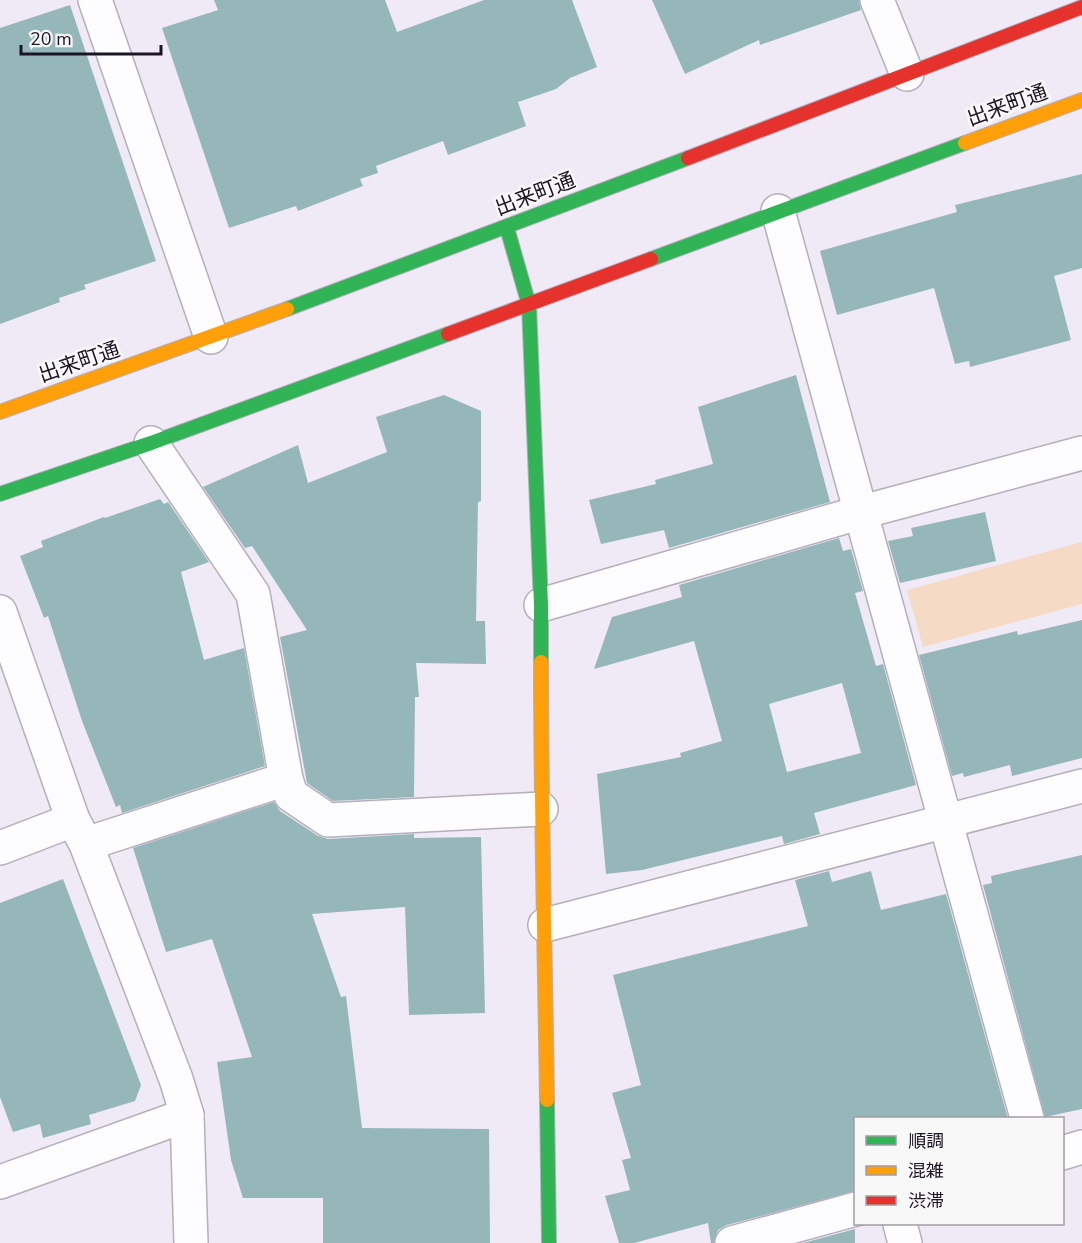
<svg xmlns="http://www.w3.org/2000/svg" width="1082" height="1243" font-family="'Nunito Sans','Noto Sans JP',sans-serif">
  <rect width="100%" height="100%" fill="#f0eaf6"/>
  <polygon fill="#f5dac6" points="1082,542 1082,604 923,647 907,590"/>
  <g fill="#95b7ba" fill-rule="evenodd">
    <polygon points="214,0 385,0 397,32 484,0 572,0 597,67 570,78 556,89 518,102 526,126 448,155 443,141 376,166 378,173 360,179 363,186 298,211 296,206 229,228 162,28 218,10"/>
    <polygon points="652,0 859,0 861,10 760,45 759,40 685,74"/>
    <polygon points="70,5 156,261 84,285 86,289 59,298 60,302 0,324 0,28"/>
    <polygon points="1082,174 1082,268 1054,276 1071,340 970,367 969,361 955,364 934,288 837,315 820,251 957,212 955,205"/>
    <polygon points="796,375 830,502 669,548 664,530 601,544 589,500 656,484 655,480 713,464 698,407"/>
    <polygon points="444,395 481,411 481,501 478,502 476,621 485,621 486,664 416,663 419,697 415,697 414,797 333,801 307,783 280,637 307,630 252,546 245,548 203,487 298,445 308,483 387,452 376,417"/>
    <polygon points="160,499 164,504 168,502 209,562 181,572 204,660 244,648 265,766 122,813 120,805 116,807 82,721 48,616 44,618 20,556 43,547 41,541 104,517 105,518"/>
    <polygon points="985,512 996,561 900,583 888,541 913,536 911,528"/>
    <path d="M839 538 843 551 851 549 863 591 855 593 876 666 883 664 916 785 814 813 820 834 784 844 782 836 642 870 606 874 597 774 681 757 680 753 722 741 694 641 594 669 612 617 682 597 679 585ZM842 683 861 753 787 772 769 704Z"/>
    <polygon points="1082,620 1082,758 1012,776 1010,765 964,777 963,773 952,776 919,655 1017,631 1018,635"/>
    <polygon points="274,802 280,811 318,836 328,839 414,834 414,838 481,837 485,1013 409,1015 405,907 312,914 341,997 346,996 362,1128 489,1129 490,1243 323,1243 323,1198 243,1198 231,1160 217,1062 252,1057 212,939 166,952 133,848"/>
    <polygon points="1082,855 1082,1109 1045,1117 983,885 992,883 991,876"/>
    <polygon points="829,871 832,882 871,871 881,910 946,894 1008,1119 855,1119 855,1191 727,1225 718,1230 714,1243 711,1243 708,1223 634,1243 619,1243 605,1196 630,1190 622,1160 631,1158 612,1093 641,1085 613,975 808,926 795,880"/>
    <polygon points="63,879 141,1085 135,1101 89,1115 91,1124 43,1138 40,1124 13,1132 0,1097 0,903"/>
    <polygon points="855,1229 855,1243 803,1243"/>
  </g>
  <g fill="none" stroke-linecap="round" stroke-linejoin="round">
    <g stroke="#b5aebc" stroke-width="36">
      <g id="street">
        <polyline points="95,0 211,337"/>
        <polyline points="877,0 907,74"/>
        <polyline points="778,211 1027,1118"/>
        <polyline points="151,443 253,594 286,779 291,795 328,820 541,809"/>
        <polyline points="541,605 862,512 1082,453"/>
        <polyline points="0,612 73,820 86,844 176,1079 187,1115 191,1243"/>
        <polyline points="86,844 286,779"/>
        <polyline points="0,848 73,820"/>
        <polyline points="545,925 1082,786"/>
        <polyline points="1062,1153 1082,1147"/>
        <polyline points="0,1182 187,1115"/>
        <polyline points="900,1224 905,1243"/>
        <polyline points="732,1243 856,1209"/>
      </g>
    </g>
    <g stroke="#b5aebc" stroke-width="16">
      <g id="fast">
        <polyline points="507,228 529,305 541,605 541,662"/>
        <polyline points="651,259 965,143"/>
        <polyline points="287,309 688,158"/>
        <polyline points="0,494 151,443 448,334"/>
        <polyline points="547,1100 549,1243"/>
      </g>
    </g>
    <g stroke="#b5aebc" stroke-width="16">
      <g id="slow">
        <polyline points="965,143 1082,100"/>
        <polyline points="0,412 287,309"/>
        <path d="M541 662C541 808 545 954 547 1100"/>
      </g>
    </g>
    <g stroke="#b5aebc" stroke-width="16">
      <g id="jam">
        <polyline points="688,158 1082,7"/>
        <polyline points="448,334 651,259"/>
      </g>
    </g>
    <use href="#street" stroke="#fdfcfe" stroke-width="33"/>
    <use href="#fast" stroke="#30b455" stroke-width="14"/>
    <use href="#slow" stroke="#ff9f0a" stroke-width="14"/>
    <use href="#jam" stroke="#e5322d" stroke-width="14"/>
  </g>
  <g text-anchor="middle" dominant-baseline="central" stroke-width="5" stroke-linejoin="round" paint-order="stroke">
    <g font-size="21" fill="#1d1425" stroke="#f8f8f8">
      <text transform="translate(1007 105) rotate(-20)">出来町通</text>
      <text transform="translate(535 194) rotate(-21)">出来町通</text>
      <text transform="translate(79 362) rotate(-19)">出来町通</text>
    </g>
  </g>
  <rect x="854" y="1117" width="210" height="108" fill="#f8f8f8" stroke="#a09da4" stroke-width="1.5"/>
  <rect x="866" y="1136" width="30" height="9" fill="#30b455" stroke="#a09da4" stroke-width="1.5"/>
  <text x="908" y="1147" font-size="18" fill="#1d1425">順調</text>
  <rect x="866" y="1166" width="30" height="9" fill="#ff9f0a" stroke="#a09da4" stroke-width="1.5"/>
  <text x="908" y="1177" font-size="18" fill="#1d1425">混雑</text>
  <rect x="866" y="1196" width="30" height="9" fill="#e5322d" stroke="#a09da4" stroke-width="1.5"/>
  <text x="908" y="1207" font-size="18" fill="#1d1425">渋滞</text>
  <path d="M21 45v9h140v-9" fill="none" stroke="#1d1425" stroke-width="3"/>
  <text x="30" y="45" font-size="18" fill="#1d1425" stroke="#f8f8f8" stroke-width="4.5" paint-order="stroke">20 m</text>
</svg>
